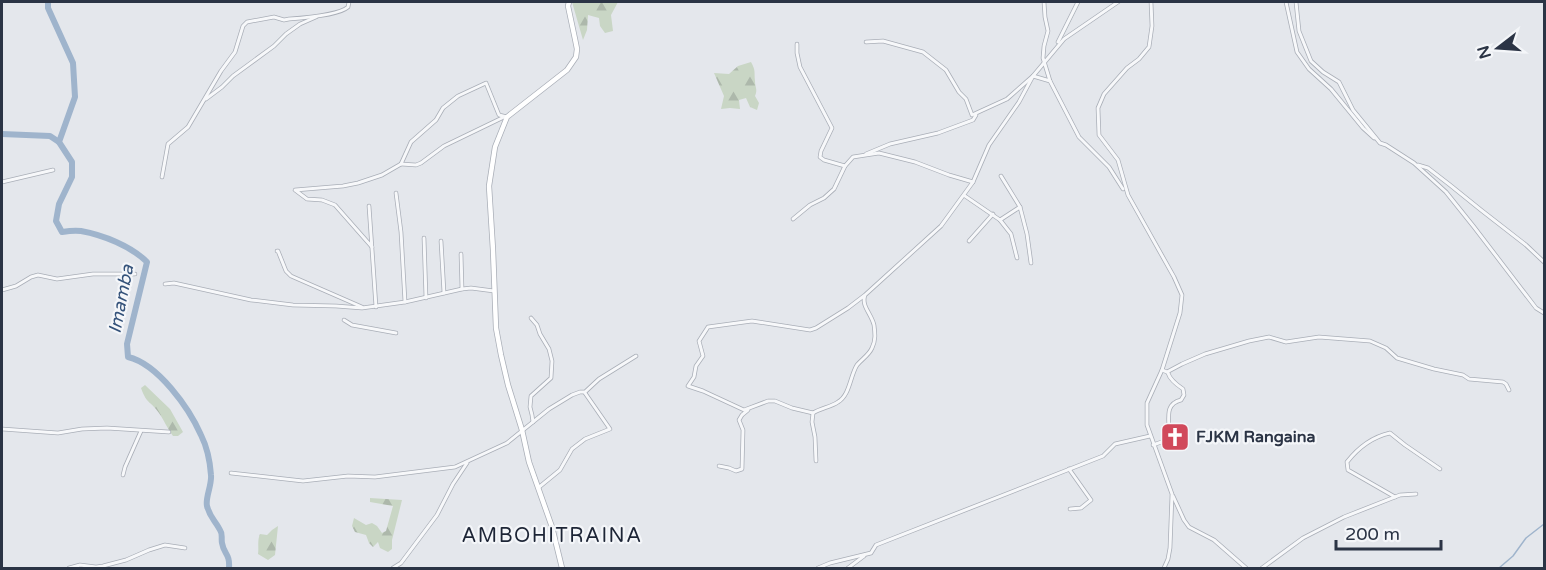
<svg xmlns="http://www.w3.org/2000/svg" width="1546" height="570" font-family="'Varela Round',sans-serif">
  <defs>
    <pattern id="forest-firs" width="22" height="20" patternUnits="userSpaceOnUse" patternTransform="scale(1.5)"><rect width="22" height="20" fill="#c9d6c5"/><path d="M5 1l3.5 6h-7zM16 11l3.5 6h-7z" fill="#adb8ab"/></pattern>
  </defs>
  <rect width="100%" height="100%" fill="#e4e7ec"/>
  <g fill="url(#forest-firs)">
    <polygon points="572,2 618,2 611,15 613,31 605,33 600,26 599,18 588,15 587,30 583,40"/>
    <path d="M751 62C756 71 754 72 755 81 755 88 758 89 755 96L759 103 757 110 750 107 746 98 739 100 740 109 730 108 721 109 724 96 714 73 729 74 738 66Z"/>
    <path d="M145 385 170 409 183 432 178 436H173C167 428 164 420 159 413 151 401 147 405 141 388Z"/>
    <polygon points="370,498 402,500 392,540 392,549 388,552 380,548 378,542 373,547 369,543 366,535 355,532 352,526 354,518 366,525 372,523 377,526 382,533 386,531 393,506 370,502"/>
    <path d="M278 526 275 555 268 560 258 554C259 547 257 541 260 534L267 535 272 530Z"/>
  </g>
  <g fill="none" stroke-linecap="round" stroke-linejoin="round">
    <polyline stroke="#9fb4cc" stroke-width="1.5" points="1499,568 1513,556 1526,538 1544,524"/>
    <g stroke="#9fb4cc" stroke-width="6">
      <path d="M48 2V8L73 63 75 97 59 142 72 162V177L59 204 56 221 62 232C68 231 75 230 81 231 103 235 131 246 147 262L127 344 128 357C158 364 189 408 201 435 207 447 210 461 211 475 212 485 205 498 207 506 210 518 215 520 220 530 223 534 221 538 222 543 224 555 230 553 229 568"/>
      <polyline points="2,134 50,136 59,142"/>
    </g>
    <g stroke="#a9aeb7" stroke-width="4.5">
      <g id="street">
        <polyline points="1044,2 1045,17 1048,31 1044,46 1043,58 1050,81 1079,137 1109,167 1123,189"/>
        <polyline points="1151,2 1152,26 1149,47 1139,59 1127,68 1104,94 1098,108 1099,135 1118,160 1128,195 1174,277 1182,295 1180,313 1162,370 1147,403 1147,425 1172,494 1170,548 1168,559 1164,568"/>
        <polyline points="1286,2 1297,52 1309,69 1331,89 1363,128 1374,138"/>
        <polyline points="1296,2 1299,31 1311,61 1323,72 1339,82 1353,110 1380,143 1386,145 1414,163 1446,192 1474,227 1536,308 1544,313"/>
        <polyline points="866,42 883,41 923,52 946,70 959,92 966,99 972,115 1007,99 1033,76 1050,81"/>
        <polyline points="1058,42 1078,2"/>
        <polyline points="797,44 797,53 800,67 832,128 821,151 820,157 824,160 845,166"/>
        <polyline points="206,99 222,87 233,76 274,46 286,34 300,24 316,17"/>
        <polyline points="866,154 890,144 938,133 973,120 976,115"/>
        <polyline points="401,164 416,165 421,163 444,146 504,117"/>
        <polyline points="1418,165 1428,168 1450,185 1481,210 1526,245 1544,262"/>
        <polyline points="1001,176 1020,207"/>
        <path d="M162 177 168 144 188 127 221 71 235 52 243 26 247 22 274 17 284 20 289 19C303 18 339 15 348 7L349 2"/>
        <polyline points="2,182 53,170"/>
        <polyline points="396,193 401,232 405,302"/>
        <polyline points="965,196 1000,220 1011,234 1017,258"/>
        <polyline points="369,206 376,307"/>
        <polyline points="793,219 810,205 824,198 834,189 845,166 853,157 879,153 915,162 949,175 973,182"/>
        <polyline points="1000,220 1020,207 1027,234 1031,263"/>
        <polyline points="424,238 426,298"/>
        <polyline points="441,241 444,293"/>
        <polyline points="969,241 993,214"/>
        <polyline points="372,247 335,205 322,200 307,199 295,190 343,186 358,183 382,175 401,164 411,142 436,120 443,108 458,96 486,83 499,115 507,117"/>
        <polyline points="277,251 278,251 286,271 291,276 362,307"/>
        <polyline points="461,254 462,289"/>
        <polyline points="165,284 174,283 251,300 293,305 336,306 362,308 405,302 462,289 471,288 494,291"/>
        <polyline points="2,290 16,286 31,277 38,275 57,279 93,274 135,274"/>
        <path d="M865 295 848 308 816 328 810 330 752 321 708 327 699 341 703 356 696 366 694 377 688 386 703 391 744 410 768 401H775L792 408 813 413C821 408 831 407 838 402 850 395 850 376 857 365 862 359 869 355 872 348 876 340 875 333 874 325 871 313 861 306 865 295L941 226 973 182 989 145 1019 102 1033 76 1064 39 1118 2"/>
        <polyline points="531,318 537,325 540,334 549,349 552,361 551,378 531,396 530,407 532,415 533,422"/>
        <polyline points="344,320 352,325 396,333"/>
        <polyline points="1162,370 1167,372 1182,364 1205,354 1249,341 1269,337 1286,342 1319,337 1370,341 1386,348 1397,358 1434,369 1463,375 1469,379 1503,382 1506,384 1509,390"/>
        <polyline points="813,413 812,422 815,437 816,461"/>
        <polyline points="2,429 58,433 82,429 107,428 169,432"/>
        <path d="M1153 445 1167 440C1168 439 1169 430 1169 430 1169 417 1165 404 1181 400L1184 395 1183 389C1177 385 1170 380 1168 373"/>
        <polyline points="719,466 729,468 736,471 742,469 743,430 739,420 742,415 748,410"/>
        <polyline points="1069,469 1091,500 1081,508 1070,509"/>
        <polyline points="231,473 303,481 348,476 375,477 455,467 507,443 549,409 572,395 580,392 585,392 599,379 636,356"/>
        <polyline points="123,475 125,467 141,431"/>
        <polyline points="538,488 560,470 572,449 585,439 610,429 585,393"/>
        <polyline points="1173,496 1184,520 1189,527 1214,540 1246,568"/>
        <path d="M1395 497 1348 470 1347 462C1358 448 1372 437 1390 433L1405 445 1440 469"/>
        <polyline points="69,568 80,565 96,567 103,566 126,560 149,550 165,545 185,548"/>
        <polyline points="393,568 401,563 437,515 453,484 467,463"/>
        <polyline points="818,568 830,563 871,553 876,545 1103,456 1115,444 1150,436"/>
        <polyline points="848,568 864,556"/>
        <polyline points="1262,568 1303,538 1344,517 1400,495 1416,494"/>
      </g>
    </g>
    <g stroke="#a9aeb7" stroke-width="6">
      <polyline id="secondary" points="562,568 552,527 529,462 522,430 508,385 501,355 496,328 493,250 489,186 495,147 507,117 567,70 576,57 577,49 575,39 568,6 569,2"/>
    </g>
    <use href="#street" stroke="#f7f8fa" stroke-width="3"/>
    <use href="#secondary" stroke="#fff" stroke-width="4.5"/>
  </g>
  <defs>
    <g id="church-square" transform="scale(1.5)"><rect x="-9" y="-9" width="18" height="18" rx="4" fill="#d1495b" stroke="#f4f6f9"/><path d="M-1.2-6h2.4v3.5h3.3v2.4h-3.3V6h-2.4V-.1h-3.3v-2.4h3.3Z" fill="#fff"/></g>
  </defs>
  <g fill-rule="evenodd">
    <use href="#church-square" x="1175" y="437"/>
  </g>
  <g text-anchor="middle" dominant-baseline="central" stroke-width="4.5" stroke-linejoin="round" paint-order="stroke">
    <g font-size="16" font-weight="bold" fill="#2b3445" stroke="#f4f6f9" text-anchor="start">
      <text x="1196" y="437">FJKM Rangaina</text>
    </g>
    <g font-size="18" font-style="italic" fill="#34527a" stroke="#f4f6f9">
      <text transform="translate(121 299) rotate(-79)">Imamba</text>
    </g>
    <g font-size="20" letter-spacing="1.5" fill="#1d2536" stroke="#f4f6f9">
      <text x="552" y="536">AMBOHITRAINA</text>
    </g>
  </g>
  <rect width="1546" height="570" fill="none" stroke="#2b3445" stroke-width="6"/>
  <g transform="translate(1498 48) rotate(253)" stroke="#f4f6f9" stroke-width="4.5" paint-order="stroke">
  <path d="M0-4.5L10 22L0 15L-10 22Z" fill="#2b3445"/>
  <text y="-9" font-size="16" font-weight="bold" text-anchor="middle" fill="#2b3445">N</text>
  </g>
  <path d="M1336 540v9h105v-9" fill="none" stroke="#2b3445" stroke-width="3"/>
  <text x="1345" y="540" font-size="18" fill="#2b3445" stroke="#f4f6f9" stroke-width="4.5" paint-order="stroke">200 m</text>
</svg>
